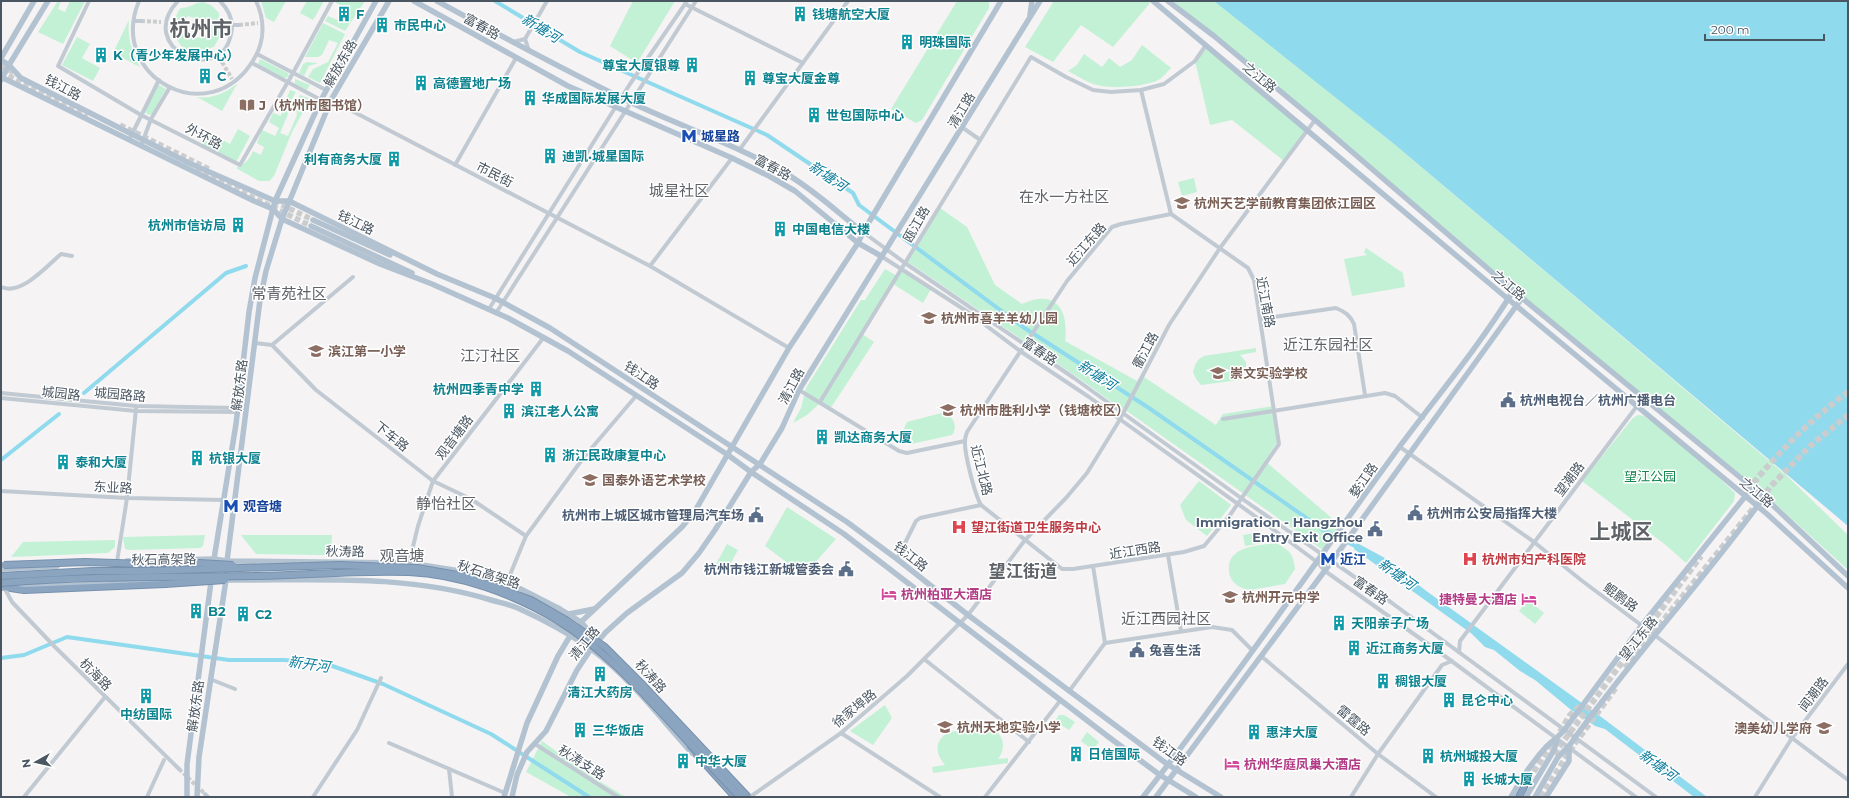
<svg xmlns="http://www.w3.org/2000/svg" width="1849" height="798" font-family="Montserrat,'Noto Sans SC',sans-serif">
  <rect width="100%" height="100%" fill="#f5f3f3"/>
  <g fill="#c3f1d5" fill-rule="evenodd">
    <polygon points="58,1 61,1 58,9 65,12 70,1 85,1 63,44 38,32"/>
    <polygon points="261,1 286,1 274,22 266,18"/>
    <polygon points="307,1 324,1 313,20 300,13"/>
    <polygon points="337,1 365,1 345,31 325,21 328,16 337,20 344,7 336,3"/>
    <polygon points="633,1 675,1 637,63 610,46"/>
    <polygon points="957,1 989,1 989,8 922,120 916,123 891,109"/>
    <polygon points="1054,1 1147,1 1150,3 1113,47 1081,25 1053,62 1025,47"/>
    <polygon points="1173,1 1215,1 1394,144 1522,252 1786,475 1848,535 1848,570 1769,498 1513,291 1315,120"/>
    <path d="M203 2 211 5 219 13 220 27 222 32 214 47 206 49 200 53C197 53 186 49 184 48 173 41 171 17 181 8 190 8 194 3 203 2ZM188 16 194 18 197 17 209 24V29L205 36 196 38 194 35 184 29 182 23Z"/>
    <path d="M129 20C127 37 132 52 140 67L113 53Z"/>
    <polygon points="323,23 345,34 320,83 308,77 313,69 328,62 338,43 329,40 322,55 318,57 305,57"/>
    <polygon points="77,37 90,44 82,58 100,68 93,81 62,65"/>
    <path d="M1142 45 1171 68C1168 71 1164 76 1160 79 1149 86 1114 89 1102 86 1089 84 1079 77 1068 71L1077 65 1084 54 1102 67 1109 58 1120 67 1132 60Z"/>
    <polygon points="1206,45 1306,130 1284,161 1232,120 1210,125 1195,61"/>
    <polygon points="260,59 288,73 289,76 284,79 258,64"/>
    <polygon points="307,62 318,63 309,66 304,76 299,73 303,64"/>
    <polygon points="295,79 310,85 307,90 295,84"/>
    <path d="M237 84 222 111 197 97C212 99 225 93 237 84Z"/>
    <polygon points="159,85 166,89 152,114 149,115 146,113 145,110"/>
    <polygon points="290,90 296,92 292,99 292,110 286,100"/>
    <path d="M300 95 308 98 309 101 292 132 274 176 269 181H259L236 168C245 164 249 160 253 151L261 155 264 147 257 143 262 130 275 136 279 128 269 122 273 113 281 116 282 112 276 108 278 104 286 109 288 114 280 133 288 136 297 115 295 103Z"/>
    <polygon points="238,129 250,136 235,164 202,146 209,132 230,144"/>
    <polygon points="1194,178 1197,192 1182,196 1178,182"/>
    <path d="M940 208 967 227 995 285 1022 304C1056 288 1069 310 1065 341L1137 381 1141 375 1216 425 1223 414 1274 406 1279 439 1265 461 1341 526 1323 550 1124 409 1119 407 1077 377 908 262Z"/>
    <polygon points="1366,248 1403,273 1405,287 1352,296 1344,259 1367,255 1364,252"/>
    <polygon points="885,269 897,276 901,269 931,289 923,303 893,284 862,334 874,342 830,409 820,403 807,415 793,423 801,408 806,388 861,300 865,300"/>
    <polygon points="1256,348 1256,352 1240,355 1246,362 1246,369 1239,380 1201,385 1196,379 1193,372 1195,365 1199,359 1204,356"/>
    <path d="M953 410 954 414 949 416C955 420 957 429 952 435L911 444 905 439 903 431 907 422Z"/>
    <polygon points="1638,415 1644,416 1685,446 1735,493 1734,501 1686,563 1667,546 1582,481 1633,418"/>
    <polygon points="1199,481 1231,505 1207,536 1186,520 1180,505"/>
    <polygon points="787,507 836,539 804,575 765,546"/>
    <polygon points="1261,532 1263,543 1245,546 1243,535"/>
    <polygon points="205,535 203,546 200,548 129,550 125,549 123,537"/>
    <polygon points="241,535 332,535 331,555 321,555 256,554"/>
    <polygon points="115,540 115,547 108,553 11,557 23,542"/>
    <path d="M1276 543C1290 551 1293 553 1295 569L1285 584C1275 585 1255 591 1246 589 1239 588 1232 582 1230 576 1222 546 1257 546 1276 543Z"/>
    <polygon points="727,544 738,550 727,570 716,564"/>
    <polygon points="1528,600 1544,613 1535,624 1519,611"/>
    <polygon points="885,705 892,718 873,745 850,731"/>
    <polygon points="1059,715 1064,715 1075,722 1069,730 1055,721"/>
    <path d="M984 727C1001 729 1009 744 998 759L1008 758V763L933 773 932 767 945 765C935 754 934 740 949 732Z"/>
    <polygon points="1087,732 1099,742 1093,750 1081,741"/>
    <polygon points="542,741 589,775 626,797 571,797 526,772"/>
  </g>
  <g fill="#90daee">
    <polygon points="1214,1 1848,1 1848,526 1394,144"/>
    <polygon points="1357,543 1385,558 1425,590 1604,719 1707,797 1694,797 1605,729 1595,726 1570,709 1535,680 1520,671 1494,650 1485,647 1472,634 1354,549"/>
  </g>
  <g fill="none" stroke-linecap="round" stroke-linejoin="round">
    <g stroke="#90daee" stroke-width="4">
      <polyline points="495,1 580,52 767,135 853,193 859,205 1023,327 1149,408 1325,531 1359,548"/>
      <polyline points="84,393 226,273 246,266"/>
      <polyline points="1,460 59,414"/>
      <polyline points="1,658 24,655 67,637 229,660 284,660 324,663 383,684 491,734 589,797"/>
    </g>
    <g stroke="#caccce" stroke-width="4" stroke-dasharray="4 2" stroke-linecap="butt">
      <polyline points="141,21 161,22"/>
      <polyline points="239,25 258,23"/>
      <polyline points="222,62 232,79"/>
      <polyline points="179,769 205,794"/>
    </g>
    <g stroke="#caccce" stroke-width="5.5" stroke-dasharray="5.5 3" stroke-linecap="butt">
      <polyline points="1,66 17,74"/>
      <polyline points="1,72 88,115"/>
      <polyline points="120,125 211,170"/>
      <polyline points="196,169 311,226"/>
      <polyline points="274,201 313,220"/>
    </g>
    <g stroke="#caccce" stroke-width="6" stroke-dasharray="6 3" stroke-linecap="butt">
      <path d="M1748 490C1777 453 1810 420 1848 392"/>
      <polyline points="1625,668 1772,485 1810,446 1848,415"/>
      <polyline points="1560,732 1570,715 1581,705"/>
      <polyline points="1554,754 1701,556"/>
      <polyline points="1524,787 1553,741"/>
      <polyline points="1541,797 1573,746 1617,686"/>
    </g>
    <g stroke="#7690ad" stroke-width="8">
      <g id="highway">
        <polyline points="4,587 24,590 165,584"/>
        <polyline points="690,747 735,797"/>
        <polyline points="1519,797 1524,787"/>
      </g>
    </g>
    <g stroke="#c1cad2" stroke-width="4">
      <polyline points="89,1 58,66 141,115 240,165 293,73 332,1"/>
      <path d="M139 1C107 77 210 133 254 59 265 41 265 20 256 1"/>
      <path d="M178 1C134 48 221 87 231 34 234 21 229 10 220 1"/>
      <polyline points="685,4 803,63"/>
      <polyline points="134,21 141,21"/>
      <polyline points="232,25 239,25"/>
      <polyline points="525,39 529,51"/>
      <polyline points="513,42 525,39 547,1"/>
      <polyline points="257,54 326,90"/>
      <polyline points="217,55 222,62"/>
      <polyline points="252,63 321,100"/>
      <polyline points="1141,90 1171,214"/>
      <polyline points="331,100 650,266 789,348"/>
      <polyline points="963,128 979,139"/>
      <polyline points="129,140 159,80"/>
      <polyline points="141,146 151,119 170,87"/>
      <polyline points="740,149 848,1"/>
      <polyline points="455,165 516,58"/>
      <path d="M1171 214 1248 268 1254 280 1279 444 1230 515 1204 546 1184 552 1073 569H1062L981 505C975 495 964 453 965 441 965 438 966 435 967 432L1067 281 1112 227 1121 224Z"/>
      <polyline points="863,232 905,263 1074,378 1241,498 1392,603 1656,797"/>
      <polyline points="881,256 968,312 1020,351 1089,397 1270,527 1317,562 1325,571 1442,654 1636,797"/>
      <polyline points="650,266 732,158"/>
      <path d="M1 287C21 296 47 266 61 254L72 256"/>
      <polyline points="489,309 630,84 687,1"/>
      <polyline points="496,313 696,1"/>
      <path d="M1260 319 1336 308C1345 312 1350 315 1354 324L1365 395"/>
      <polyline points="255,343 272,345 316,390 433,481 471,499 526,536"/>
      <polyline points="272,345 353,277"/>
      <polyline points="799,390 899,451 907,453 965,441"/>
      <polyline points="1,393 136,406 238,408"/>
      <polyline points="1,398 136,411 238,412"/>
      <polyline points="820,402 1031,57 1066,77 1093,90 1111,92 1141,90 1164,84 1195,61 1206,45"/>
      <polyline points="1223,419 1385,393 1395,396 1423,418"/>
      <polyline points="1400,447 1534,542 1581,580 1848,780"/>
      <polyline points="1,491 127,498 224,500"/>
      <polyline points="1168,555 1181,631"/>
      <polyline points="897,559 916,521 920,518 981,505"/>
      <polyline points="117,562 127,498 136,409"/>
      <polyline points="409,563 418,526 433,481 544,337"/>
      <polyline points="1093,566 1105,643"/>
      <polyline points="507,582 526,536 584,457 636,396"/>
      <polyline points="4,587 12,602 55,647 179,769"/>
      <polyline points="1105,643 1212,627 1232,630 1253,651"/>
      <polyline points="1459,652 1460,641 1637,406"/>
      <polyline points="1261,656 1378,754 1436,797"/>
      <polyline points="924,659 1029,742"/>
      <polyline points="210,679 235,689"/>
      <polyline points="1070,690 1105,643"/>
      <polyline points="841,733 940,797"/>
      <polyline points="389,743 505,793"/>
      <polyline points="535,744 618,797"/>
      <polyline points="449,769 452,797"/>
      <polyline points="205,794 208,797"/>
      <polyline points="24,797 105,697"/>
      <polyline points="147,797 164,760"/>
      <polyline points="313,797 357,730 381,678"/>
      <polyline points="750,797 841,733 907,676 968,615 1025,540 1066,498 1087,473 1119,421 1169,325 1220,248 1315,120"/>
      <polyline points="985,797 1060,701"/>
      <polyline points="1351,797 1378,754 1442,665 1452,661"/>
      <polyline points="1755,797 1792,738 1848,664"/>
    </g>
    <g stroke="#b3c2d1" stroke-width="5.5">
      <polyline points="414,1 568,86 732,158 769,176 795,191 858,243 881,256"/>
      <path d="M437 1C501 36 566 71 632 103 683 127 736 145 785 173 813 189 837 212 863 232"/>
      <polyline points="1153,1 1508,299 1767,514 1848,588"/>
      <polyline points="1168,1 1214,36 1315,120 1522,298 1764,497 1848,576"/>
      <polyline points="1030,15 1032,1"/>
      <polyline points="1,58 34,1"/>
      <polyline points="1,60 9,65 21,78 189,163 275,201 289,201 437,274 495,298 550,328 847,522 897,559 968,615 1167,764 1221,797"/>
      <polyline points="1,77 254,201 273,209 282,219 380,264 432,284 508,318 568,351 728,455 751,472 844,534 1110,738 1160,775 1196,797"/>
      <polyline points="1,80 9,65 48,1"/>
      <polyline points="313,220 390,255"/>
      <polyline points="311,226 412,273"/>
      <polyline points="127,561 214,559 227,561 409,563 473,573 507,582 560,609 581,622 596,639"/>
      <polyline points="1,569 57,566"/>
      <path d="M220 580C311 581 403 573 491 600 501 603 513 605 522 610 544 620 571 635 591 649 630 677 660 718 692 753"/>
      <polyline points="1,588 174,581"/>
      <polyline points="569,614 594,609"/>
      <polyline points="215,652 226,580 227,561 260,300 266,271 282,219 331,100 389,1"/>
      <polyline points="187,797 187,764 214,559 236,424 249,312 255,278 275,201 321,100 376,1"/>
      <polyline points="197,797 199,757 213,664"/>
      <polyline points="504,797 527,723 558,656 570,636 581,622 682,527 695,511 789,348 858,243 863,232 1001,1"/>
      <polyline points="512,797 517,775 527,752 546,731 577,670 591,649 606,632 627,613 682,573 699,553 715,530 751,472 760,464 782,428 799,390 1040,1"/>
      <path d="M1143 797C1232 683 1315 563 1400 446 1438 395 1480 345 1513 291"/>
      <polyline points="1156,797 1332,561 1522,298"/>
      <path d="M1511 797C1521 779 1533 761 1547 746 1553 740 1560 736 1565 729L1642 625 1752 488"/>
      <polyline points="1526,797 1554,750 1557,740"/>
      <path d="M1535 797 1558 757 1569 746C1630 660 1702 583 1764 497"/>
      <polyline points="1546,797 1569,761 1569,746"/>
    </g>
    <use href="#highway" stroke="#8ba5c1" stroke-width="6"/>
    <g stroke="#7690ad" stroke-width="8" stroke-linecap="butt">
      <g id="highway-bridge">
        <polyline points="4,565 85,562 146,564 182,562 233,565"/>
        <polyline points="1,576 92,571 146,571 339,565 417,568 469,577 531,600 566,620 605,647 641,683 748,797"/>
        <path d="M1 583C87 576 174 577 260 576 310 575 360 570 409 572 459 574 514 594 557 620 606 650 642 692 681 734 700 755 720 776 740 797"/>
        <polyline points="165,584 225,580"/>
      </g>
    </g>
    <polyline stroke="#b3c2d1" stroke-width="5.5" points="213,664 215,652"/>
    <use href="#highway-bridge" stroke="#8ba5c1" stroke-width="6"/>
  </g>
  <defs>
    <g id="building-bare" transform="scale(1.2)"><path d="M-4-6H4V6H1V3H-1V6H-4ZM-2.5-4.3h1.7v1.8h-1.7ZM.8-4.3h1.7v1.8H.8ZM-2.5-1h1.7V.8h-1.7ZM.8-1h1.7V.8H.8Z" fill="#0f9aa8" stroke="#fff" stroke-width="2.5" paint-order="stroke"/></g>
    <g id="library-bare" transform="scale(1.2)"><path d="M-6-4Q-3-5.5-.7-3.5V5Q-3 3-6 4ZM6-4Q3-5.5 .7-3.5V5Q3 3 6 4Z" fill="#8d6e63" stroke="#fff" stroke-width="2.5" paint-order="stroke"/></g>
    <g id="metro-bare" transform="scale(1.2)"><path d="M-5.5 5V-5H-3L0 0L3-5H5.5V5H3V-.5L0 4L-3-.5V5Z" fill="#1a4fb4" stroke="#fff" stroke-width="2.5" paint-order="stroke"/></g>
    <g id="school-bare" transform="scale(1.2)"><path d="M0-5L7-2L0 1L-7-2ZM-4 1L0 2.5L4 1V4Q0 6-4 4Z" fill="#8d6e63" stroke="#fff" stroke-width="2.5" paint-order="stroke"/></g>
    <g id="civic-bare" transform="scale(1.2)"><path d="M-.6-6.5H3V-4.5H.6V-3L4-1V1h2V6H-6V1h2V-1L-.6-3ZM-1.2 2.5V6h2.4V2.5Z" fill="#5c6f8a" stroke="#fff" stroke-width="2.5" paint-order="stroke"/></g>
    <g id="hospital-bare" transform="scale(1.2)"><path d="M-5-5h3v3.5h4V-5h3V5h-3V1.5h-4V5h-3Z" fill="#e0444e" stroke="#fff" stroke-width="2.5" paint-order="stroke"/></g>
    <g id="hotel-bare" transform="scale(1.2)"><path d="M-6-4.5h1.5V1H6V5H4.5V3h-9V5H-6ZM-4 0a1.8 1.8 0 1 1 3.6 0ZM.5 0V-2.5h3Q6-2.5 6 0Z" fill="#d1479c" stroke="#fff" stroke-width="2.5" paint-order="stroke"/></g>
  </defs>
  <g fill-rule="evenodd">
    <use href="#building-bare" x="344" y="14"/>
    <use href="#building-bare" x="800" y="14"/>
    <use href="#building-bare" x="382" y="25"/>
    <use href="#building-bare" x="907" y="42"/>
    <use href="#building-bare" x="101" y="55"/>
    <use href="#building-bare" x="692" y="65"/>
    <use href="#building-bare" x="205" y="76"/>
    <use href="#building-bare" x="750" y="78"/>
    <use href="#building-bare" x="421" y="83"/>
    <use href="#building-bare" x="530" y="98"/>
    <use href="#library-bare" x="247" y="105"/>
    <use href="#building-bare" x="814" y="115"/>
    <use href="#metro-bare" x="689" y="136"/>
    <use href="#building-bare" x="550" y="156"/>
    <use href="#building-bare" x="394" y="159"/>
    <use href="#school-bare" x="1182" y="203"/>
    <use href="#building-bare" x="238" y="225"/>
    <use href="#building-bare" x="780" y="229"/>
    <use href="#school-bare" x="929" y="318"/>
    <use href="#school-bare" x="316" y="351"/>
    <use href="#school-bare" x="1218" y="373"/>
    <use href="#building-bare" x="536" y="389"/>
    <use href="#civic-bare" x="1508" y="400"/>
    <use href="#school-bare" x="948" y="410"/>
    <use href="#building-bare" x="509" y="411"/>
    <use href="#building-bare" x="822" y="437"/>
    <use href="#building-bare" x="550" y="455"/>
    <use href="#building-bare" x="197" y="458"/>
    <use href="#building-bare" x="63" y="462"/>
    <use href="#school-bare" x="590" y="480"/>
    <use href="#metro-bare" x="231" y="506"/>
    <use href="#civic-bare" x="1415" y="513"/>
    <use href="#civic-bare" x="756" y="515"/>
    <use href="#hospital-bare" x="959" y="527"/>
    <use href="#civic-bare" x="1375" y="529"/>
    <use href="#metro-bare" x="1328" y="559"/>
    <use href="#hospital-bare" x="1470" y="559"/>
    <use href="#civic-bare" x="846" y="569"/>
    <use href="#hotel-bare" x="889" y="594"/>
    <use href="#school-bare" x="1230" y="597"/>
    <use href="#hotel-bare" x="1529" y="599"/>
    <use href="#building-bare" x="196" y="611"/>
    <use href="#building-bare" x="243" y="614"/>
    <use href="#building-bare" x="1339" y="623"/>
    <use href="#building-bare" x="1354" y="648"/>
    <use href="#civic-bare" x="1137" y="650"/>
    <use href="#building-bare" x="600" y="674"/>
    <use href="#building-bare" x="1383" y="681"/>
    <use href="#building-bare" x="146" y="696"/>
    <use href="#building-bare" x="1449" y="700"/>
    <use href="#school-bare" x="945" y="727"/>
    <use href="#school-bare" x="1824" y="728"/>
    <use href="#building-bare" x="580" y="730"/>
    <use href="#building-bare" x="1254" y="732"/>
    <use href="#building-bare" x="1076" y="754"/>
    <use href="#building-bare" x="1428" y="756"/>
    <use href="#building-bare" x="683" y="761"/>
    <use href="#hotel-bare" x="1232" y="764"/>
    <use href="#building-bare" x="1469" y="779"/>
  </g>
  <g text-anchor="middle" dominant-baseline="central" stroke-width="3" stroke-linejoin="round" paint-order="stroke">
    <g font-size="13" font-weight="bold" fill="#0d838f" stroke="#fff" text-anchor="start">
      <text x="356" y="14">F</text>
      <text x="812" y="14">钱塘航空大厦</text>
      <text x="394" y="25">市民中心</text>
      <text x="919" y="42">明珠国际</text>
      <text x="113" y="55">K（青少年发展中心）</text>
      <text x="680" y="65" text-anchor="end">尊宝大厦银尊</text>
      <text x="217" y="76">C</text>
      <text x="762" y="78">尊宝大厦金尊</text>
      <text x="433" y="83">高德置地广场</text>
      <text x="542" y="98">华成国际发展大厦</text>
      <text x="826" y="115">世包国际中心</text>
      <text x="562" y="156">迪凯·城星国际</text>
      <text x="382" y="159" text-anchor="end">利有商务大厦</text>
      <text x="226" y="225" text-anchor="end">杭州市信访局</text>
      <text x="792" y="229">中国电信大楼</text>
      <text x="524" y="389" text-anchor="end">杭州四季青中学</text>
      <text x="521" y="411">滨江老人公寓</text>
      <text x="834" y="437">凯达商务大厦</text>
      <text x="562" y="455">浙江民政康复中心</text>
      <text x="209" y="458">杭银大厦</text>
      <text x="75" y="462">泰和大厦</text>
      <text x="208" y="611">B2</text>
      <text x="255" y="614">C2</text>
      <text x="1351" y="623">天阳亲子广场</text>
      <text x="1366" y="648">近江商务大厦</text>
      <text x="1395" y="681">稠银大厦</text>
      <text x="600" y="692" text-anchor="middle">清江大药房</text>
      <text x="1461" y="700">昆仑中心</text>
      <text x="146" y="714" text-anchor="middle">中纺国际</text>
      <text x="592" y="730">三华饭店</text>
      <text x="1266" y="732">惠沣大厦</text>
      <text x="1088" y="754">日信国际</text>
      <text x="1440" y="756">杭州城投大厦</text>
      <text x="695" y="761">中华大厦</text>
      <text x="1481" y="779">长城大厦</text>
    </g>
    <g font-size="13" fill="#4a5661" stroke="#fff">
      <text transform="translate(482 26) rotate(29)">富春路</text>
      <text transform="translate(340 63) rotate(-60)">解放东路</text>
      <text transform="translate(1260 77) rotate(40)">之江路</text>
      <text transform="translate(63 87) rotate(28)">钱江路</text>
      <text transform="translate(961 110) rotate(-59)">清江路</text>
      <text transform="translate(204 136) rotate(28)">外环路</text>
      <text transform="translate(773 167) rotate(28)">富春路</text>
      <text transform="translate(495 174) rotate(27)">市民街</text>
      <text transform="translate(356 222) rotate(26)">钱江路</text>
      <text transform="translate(916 224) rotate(-60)">瓯江路</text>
      <text transform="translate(1086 244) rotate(-49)">近江东路</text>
      <text transform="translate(1509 285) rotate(40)">之江路</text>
      <text transform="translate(1266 302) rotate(79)">近江南路</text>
      <text transform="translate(1145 350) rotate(-62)">衢江路</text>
      <text transform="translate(1040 351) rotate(34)">富春路</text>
      <text transform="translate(642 375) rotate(34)">钱江路</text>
      <text transform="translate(239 385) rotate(-83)">解放东路</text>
      <text transform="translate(791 386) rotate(-62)">清江路</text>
      <text transform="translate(61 393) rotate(6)">城园路</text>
      <text transform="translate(120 394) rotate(5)">城园路路</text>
      <text transform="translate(392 436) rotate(38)">下车路</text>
      <text transform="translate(454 437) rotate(-53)">观音塘路</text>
      <text transform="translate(982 470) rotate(76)">近江北路</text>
      <text transform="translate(1569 479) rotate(-53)">望潮路</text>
      <text transform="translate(1363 480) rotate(-55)">婺江路</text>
      <text transform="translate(113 487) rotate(3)">东业路</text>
      <text transform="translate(1757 492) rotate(39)">之江路</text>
      <text transform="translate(1135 550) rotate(-9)">近江西路</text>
      <text transform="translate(345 551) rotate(1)">秋涛路</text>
      <text transform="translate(911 556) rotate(38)">钱江路</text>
      <text transform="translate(164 559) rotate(-1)">秋石高架路</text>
      <text transform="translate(489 574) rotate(18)">秋石高架路</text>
      <text transform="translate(1371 590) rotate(35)">富春路</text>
      <text transform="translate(1621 597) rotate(36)">鲲鹏路</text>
      <text transform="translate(1638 638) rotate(-51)">望江东路</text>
      <text transform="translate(584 643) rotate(-51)">清江路</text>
      <text transform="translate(96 674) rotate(45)">杭海路</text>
      <text transform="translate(651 676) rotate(48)">秋涛路</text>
      <text transform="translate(1813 694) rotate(-53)">闻潮路</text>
      <text transform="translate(195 706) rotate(-82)">解放东路</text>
      <text transform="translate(854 708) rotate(-39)">徐家埠路</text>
      <text transform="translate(1354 720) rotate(40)">雷霆路</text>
      <text transform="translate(1170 751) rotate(36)">钱江路</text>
      <text transform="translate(582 762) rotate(32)">秋涛支路</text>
    </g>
    <g font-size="13" font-weight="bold" fill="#785e54" stroke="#fff" text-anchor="start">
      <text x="259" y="105">J（杭州市图书馆）</text>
      <text x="1194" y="203">杭州天艺学前教育集团依江园区</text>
      <text x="941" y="318">杭州市喜羊羊幼儿园</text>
      <text x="328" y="351">滨江第一小学</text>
      <text x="1230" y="373">崇文实验学校</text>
      <text x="960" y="410">杭州市胜利小学（钱塘校区）</text>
      <text x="602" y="480">国泰外语艺术学校</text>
      <text x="1242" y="597">杭州开元中学</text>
      <text x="957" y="727">杭州天地实验小学</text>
      <text x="1812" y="728" text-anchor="end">澳美幼儿学府</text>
    </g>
    <g font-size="13" font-weight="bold" fill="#164399" stroke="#fff" text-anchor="start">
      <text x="701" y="136">城星路</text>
      <text x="243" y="506">观音塘</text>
      <text x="1340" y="559">近江</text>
    </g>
    <g font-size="13" font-weight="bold" fill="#4e5e75" stroke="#fff" text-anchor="start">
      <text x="1520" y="400">杭州电视台／杭州广播电台</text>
      <text x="1427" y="513">杭州市公安局指挥大楼</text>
      <text x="744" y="515" text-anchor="end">杭州市上城区城市管理局汽车场</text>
      <text x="1363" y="522" text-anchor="end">Immigration - Hangzhou<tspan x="1363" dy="15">Entry Exit Office</tspan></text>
      <text x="834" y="569" text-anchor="end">杭州市钱江新城管委会</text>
      <text x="1149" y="650">兔喜生活</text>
    </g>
    <g font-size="13" fill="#17864f" stroke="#fff">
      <text x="1650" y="476">望江公园</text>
    </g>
    <g font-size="13" font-weight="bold" fill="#be3a42" stroke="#fff" text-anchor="start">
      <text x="971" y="527">望江街道卫生服务中心</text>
      <text x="1482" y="559">杭州市妇产科医院</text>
    </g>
    <g font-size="13" font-weight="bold" fill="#b23c85" stroke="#fff" text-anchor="start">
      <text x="901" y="594">杭州柏亚大酒店</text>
      <text x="1517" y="599" text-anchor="end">捷特曼大酒店</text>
      <text x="1244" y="764">杭州华庭凤巢大酒店</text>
    </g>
    <g font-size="14" font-style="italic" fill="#0c7c9b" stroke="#fff">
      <text transform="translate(541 28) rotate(31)">新塘河</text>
      <text transform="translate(828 176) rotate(34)">新塘河</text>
      <text transform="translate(1097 375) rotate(33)">新塘河</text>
      <text transform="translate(1397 574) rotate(36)">新塘河</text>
      <text transform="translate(309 664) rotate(8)">新开河</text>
      <text transform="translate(1658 765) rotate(36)">新塘河</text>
    </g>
    <g font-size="15" fill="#5f6368" stroke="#fff">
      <text x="679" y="190">城星社区</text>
      <text x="1064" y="196">在水一方社区</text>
      <text x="289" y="293">常青苑社区</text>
      <text x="1328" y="344">近江东园社区</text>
      <text x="490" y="355">江汀社区</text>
      <text x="446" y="503">静怡社区</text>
      <text x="402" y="555">观音塘</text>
      <text x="1166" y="618">近江西园社区</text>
    </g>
    <g font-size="17" font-weight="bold" fill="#5f6368" stroke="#fff">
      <text x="1023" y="571">望江街道</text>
    </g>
    <g font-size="21" font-weight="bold" fill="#5f6368" stroke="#fff">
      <text x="201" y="28">杭州市</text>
      <text x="1621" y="531">上城区</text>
    </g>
  </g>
  <rect width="1849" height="798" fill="none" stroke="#4a5661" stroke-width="4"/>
  <g transform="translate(36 762) rotate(262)" stroke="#ffffff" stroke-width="3" paint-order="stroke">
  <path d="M0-3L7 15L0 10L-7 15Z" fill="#4a5661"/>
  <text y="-6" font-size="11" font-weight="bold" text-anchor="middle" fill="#4a5661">N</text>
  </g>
  <path d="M1705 34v6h119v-6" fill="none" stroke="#4a5661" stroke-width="2"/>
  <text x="1711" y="34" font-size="12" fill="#4a5661" stroke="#ffffff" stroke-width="3" paint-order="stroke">200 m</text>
</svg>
